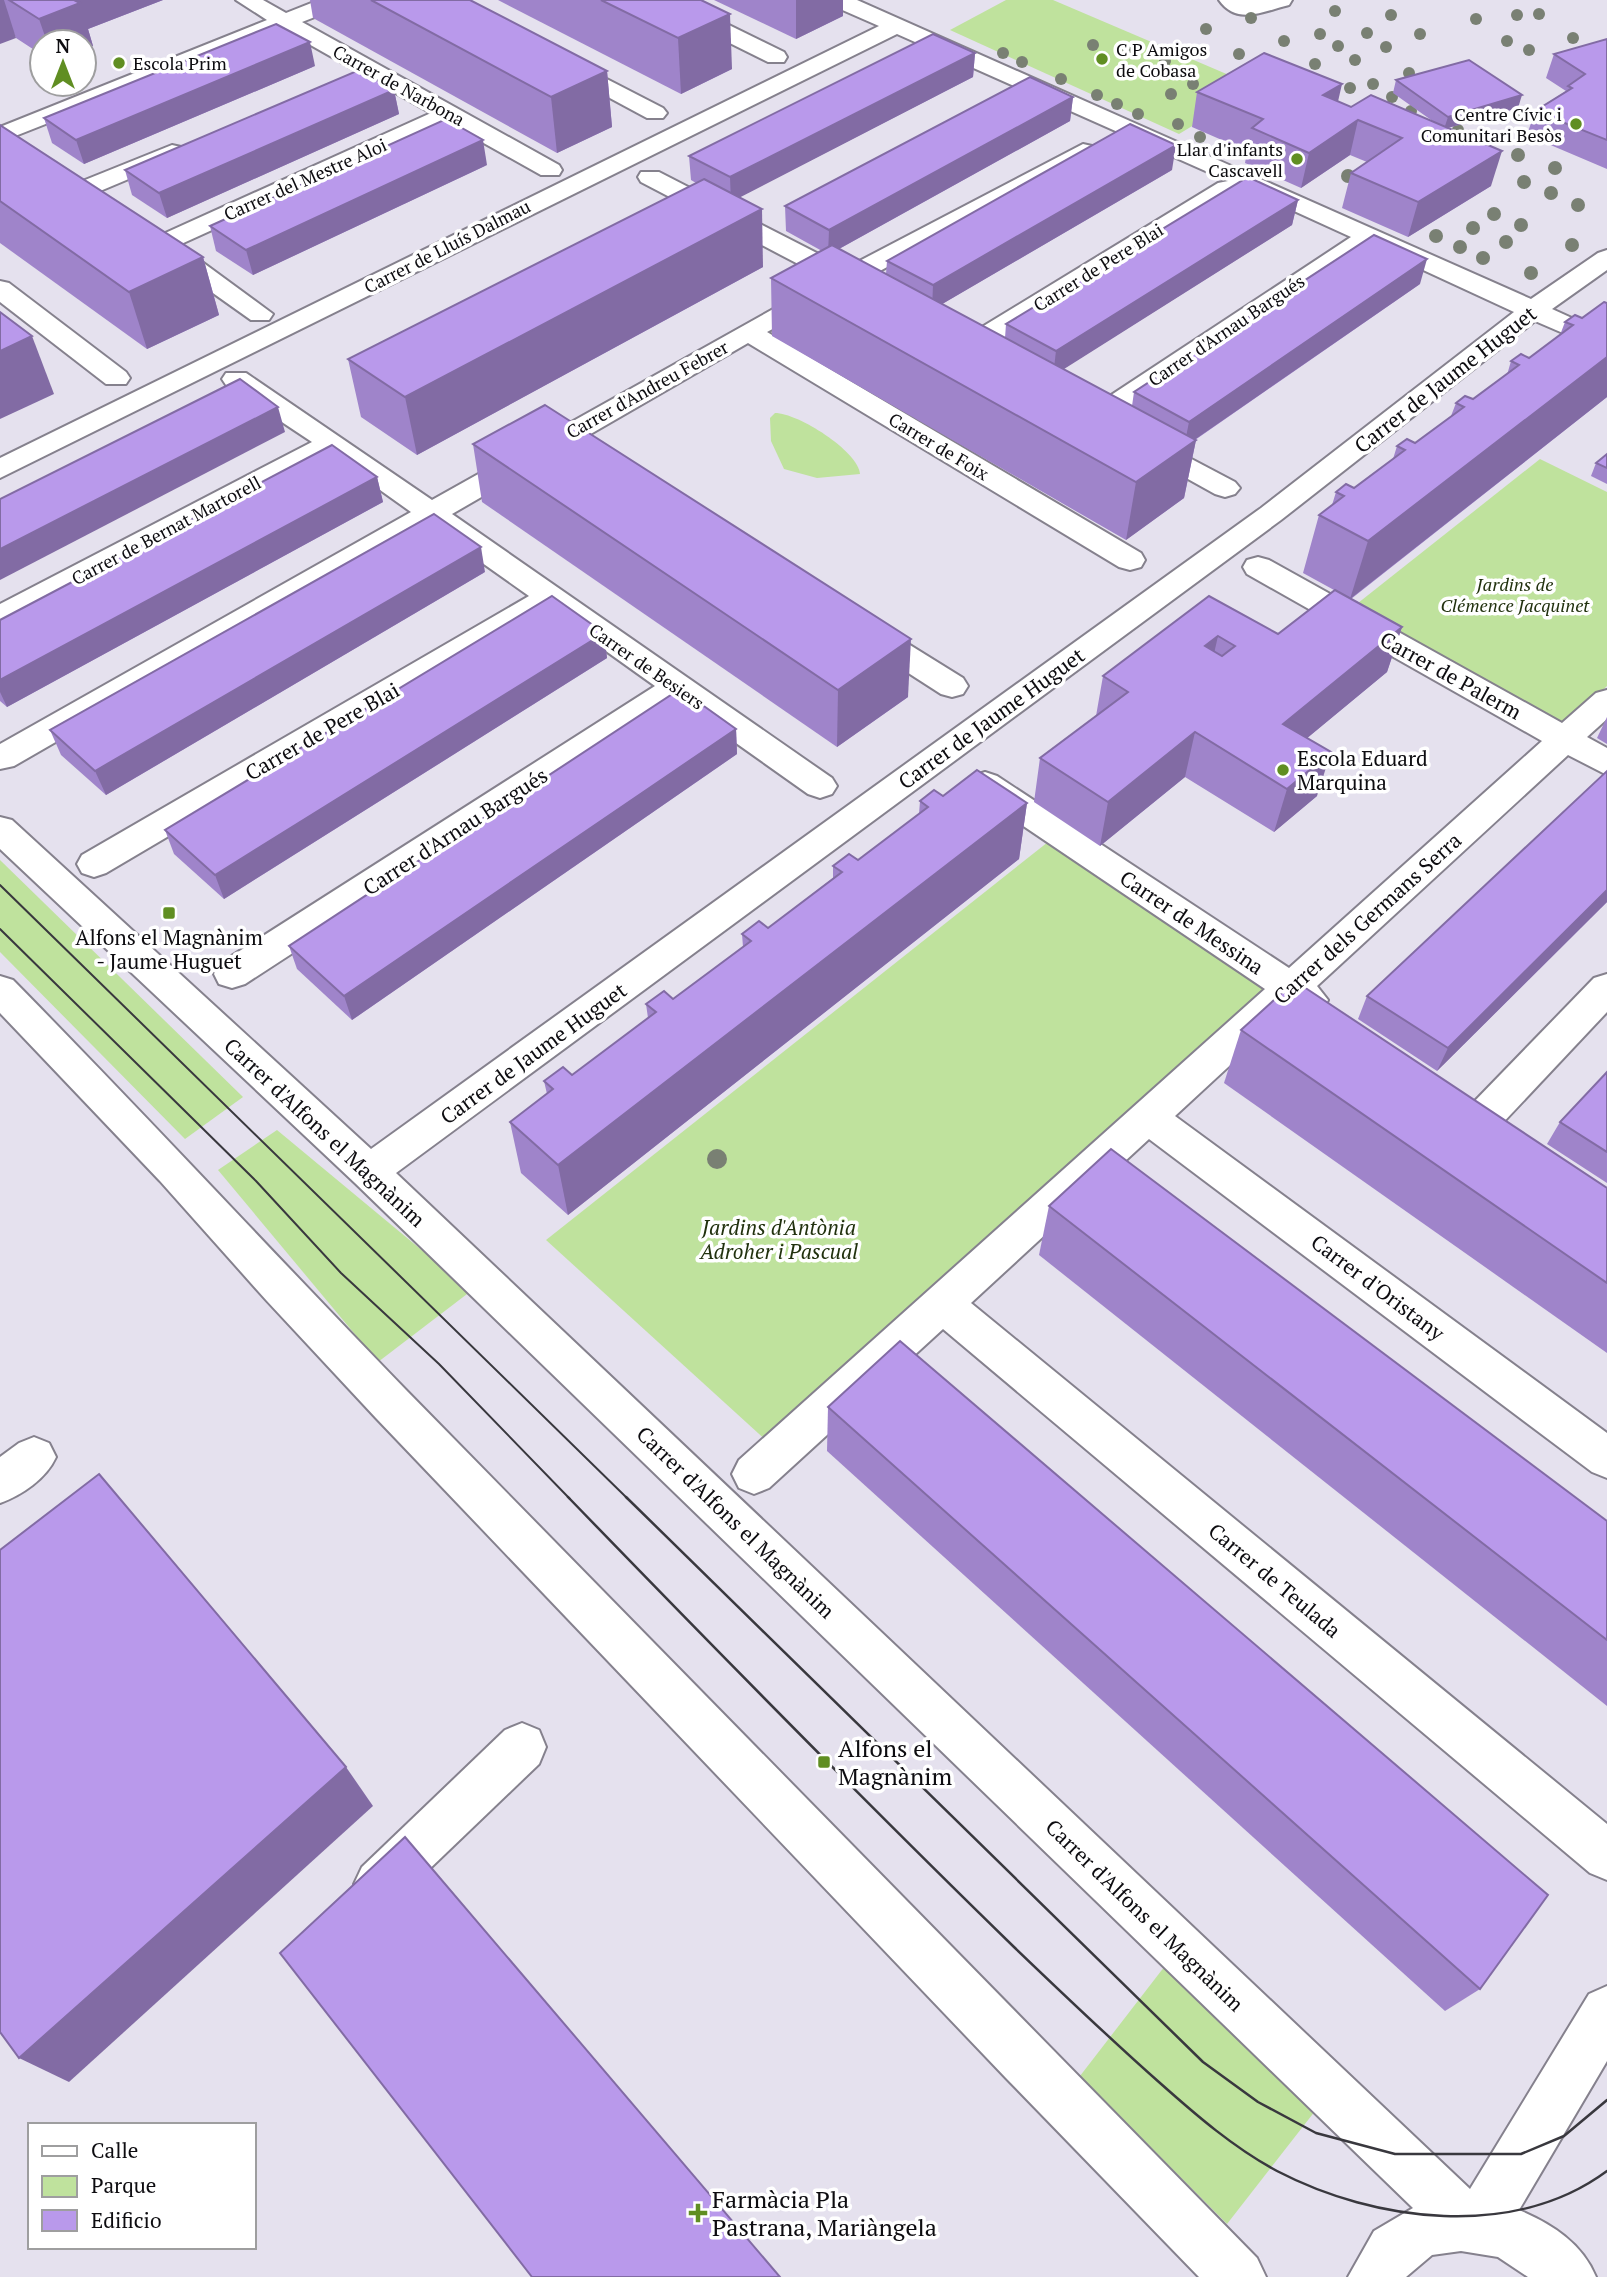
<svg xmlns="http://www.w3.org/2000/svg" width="1607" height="2277" font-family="'PT Serif',serif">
  <rect width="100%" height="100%" fill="#e5e1ee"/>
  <g fill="#bfe29d">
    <polygon points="1006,0 1053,0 1257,87 1179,134 950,30"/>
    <path d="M775 413C798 413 858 451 860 474L817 478 784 469 771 441 770 418Z"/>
    <polygon points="1540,459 1607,492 1607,686 1565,725 1353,607"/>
    <polygon points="1048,842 1268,988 769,1443 546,1240"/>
    <polygon points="0,861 0,860 243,1097 185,1139 0,952"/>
    <polygon points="277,1130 471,1291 378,1362 218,1170"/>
    <polygon points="1168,1962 1319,2106 1227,2224 1080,2076"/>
  </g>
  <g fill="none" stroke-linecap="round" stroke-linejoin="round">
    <g stroke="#85818d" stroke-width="4">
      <g id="minor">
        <polygon points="236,0 263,0 286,13 319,0 349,0 346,5 302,22 559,165 562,170 559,175 541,175 448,123 179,245 273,314 269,320 251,320 158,254 148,244 152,239 431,113 284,30 0,142 0,127 267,20"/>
        <polygon points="650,0 678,0 784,52 787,57 784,62 768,62 653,5"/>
        <path d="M828 0H857L1531 299 1598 253 1607 250V270L1552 309 1607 334V352L1535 321 1281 520 396 1173 1470 2189 1589 1994 1607 1986V2061L1519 2210C1552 2224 1582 2243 1596 2277H1528L1498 2257 1461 2251 1432 2255 1406 2277H1348L1374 2231 1413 2208 355 1183 0 849V817L12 820 371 1149 1261 508 1514 312 1367 244 1107 423 1097 425 1087 423 1083 417 1087 411 1351 237 1237 185 1239 188 1236 193 979 353H959L956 347 959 341 1218 183 1228 181 897 34 0 478V458L879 26 831 5Z"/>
        <path d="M1219 0H1292L1289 5C1264 11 1237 26 1219 0Z"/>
        <polygon points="564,57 663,108 667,113 663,118 647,118 556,69 553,64"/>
        <polygon points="1083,144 1092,146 1095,151 1092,156 865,279 868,283 864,289 847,289 767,332 1141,553 1145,560 1141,567 1130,570 1119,567 748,343 452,514 832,778 837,786 832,794 820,798 808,794 678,702 245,984 232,988 219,984 214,974 219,964 655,686 550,611 106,873 94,877 82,873 77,864 82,855 529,596 430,526 14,766 0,769 0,744 411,512 331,455 0,627 0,604 312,442 226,385 222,379 226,373 246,373 432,500 827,279 641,182 638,177 641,172 659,172 846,268"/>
        <polygon points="172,145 181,147 184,152 181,157 93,194 75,194 72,189 75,184"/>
        <polygon points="0,281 9,283 126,372 130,378 126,384 106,384 0,302"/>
        <polygon points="1144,434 1235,482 1240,488 1235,494 1225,497 1215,494 1134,449 1130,443 1134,437"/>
        <polygon points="1258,557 1269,560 1562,723 1596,693 1607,690 1607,719 1587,737 1607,748 1607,775 1568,755 1317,986 1328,1000 1323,1010 1310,1014 1293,1007 1175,1116 1607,1433 1607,1478 1592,1472 1149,1139 971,1303 1607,1824 1607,1880 1590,1873 943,1329 769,1488 754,1494 739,1488 732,1474 739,1460 1265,989 973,792 968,784 973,776 985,772 997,776 1289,968 1542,741 1247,574 1243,567 1247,560"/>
        <polygon points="865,621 876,624 963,678 968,686 963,694 952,697 941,694 854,638 849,631 854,624"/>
        <polygon points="1607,974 1607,1012 1497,1129 1483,1134 1469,1129 1464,1118 1469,1107 1594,978"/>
        <path d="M0 976 13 980C146 1115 274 1254 406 1390L1257 2258 1266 2277H1199L1006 2078 376 1418 267 1301 160 1181 0 1013Z"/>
        <path d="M34 1437 49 1443 56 1457C46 1479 22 1495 0 1503V1457L19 1443Z"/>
        <polygon points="522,1723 539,1730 546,1747 539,1764 396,1901 379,1909 362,1901 354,1884 362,1867 505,1730"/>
      </g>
    </g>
    <use href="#minor" fill="#fff" fill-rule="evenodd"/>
    <g stroke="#39383e" stroke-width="2">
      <polyline points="0,885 628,1499"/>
      <polyline points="0,929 256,1181 341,1273 439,1364 570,1499"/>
    </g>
    <g stroke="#39383e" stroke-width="2.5">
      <path d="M568 1497C715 1649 863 1800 1014 1947 1062 1993 1110 2039 1160 2083 1196 2115 1234 2148 1277 2171 1375 2222 1514 2240 1607 2171"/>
      <polyline points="626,1497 1203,2062 1258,2102 1316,2133 1395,2154 1521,2154 1564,2136 1607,2100"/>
    </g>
  </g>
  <g fill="#798073">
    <circle cx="1335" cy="11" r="6"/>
    <circle cx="1539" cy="14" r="6"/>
    <circle cx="1391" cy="15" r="6"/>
    <circle cx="1517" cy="15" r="6"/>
    <circle cx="1251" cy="18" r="6"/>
    <circle cx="1476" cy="19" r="6"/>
    <circle cx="1206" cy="29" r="6"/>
    <circle cx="1367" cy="33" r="6"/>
    <circle cx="1320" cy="34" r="6"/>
    <circle cx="1420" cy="34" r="6"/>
    <circle cx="1573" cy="38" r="6"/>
    <circle cx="1284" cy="41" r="6"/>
    <circle cx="1507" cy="41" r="6"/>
    <circle cx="1093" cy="45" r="6"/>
    <circle cx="1338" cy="46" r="6"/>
    <circle cx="1386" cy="47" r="6"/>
    <circle cx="1529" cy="50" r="6"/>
    <circle cx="1126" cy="51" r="6"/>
    <circle cx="1003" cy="53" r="6"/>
    <circle cx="1239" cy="54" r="6"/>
    <circle cx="1355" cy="60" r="6"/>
    <circle cx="1165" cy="61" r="6"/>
    <circle cx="1022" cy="62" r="6"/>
    <circle cx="1315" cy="64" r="6"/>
    <circle cx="1409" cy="73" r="6"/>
    <circle cx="1061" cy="79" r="6"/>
    <circle cx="1193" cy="84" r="6"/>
    <circle cx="1373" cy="84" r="6"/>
    <circle cx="1350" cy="88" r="6"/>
    <circle cx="1171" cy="94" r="6"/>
    <circle cx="1097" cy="95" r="6"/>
    <circle cx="1392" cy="97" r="6"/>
    <circle cx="1117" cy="104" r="6"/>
    <circle cx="1411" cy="111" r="6"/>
    <circle cx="1138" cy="114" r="6"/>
    <circle cx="1521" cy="116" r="6"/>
    <circle cx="1499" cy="117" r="6"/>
    <circle cx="1178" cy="124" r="6"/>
    <circle cx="1458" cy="130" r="6"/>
    <circle cx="1200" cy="137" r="6"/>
    <circle cx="1232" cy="150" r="7"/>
    <circle cx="1518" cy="155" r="7"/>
    <circle cx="1555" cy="168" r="7"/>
    <circle cx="1348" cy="176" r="7"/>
    <circle cx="1524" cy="182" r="7"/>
    <circle cx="1551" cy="193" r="7"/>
    <circle cx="1578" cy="205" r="7"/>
    <circle cx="1494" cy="214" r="7"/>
    <circle cx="1521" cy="225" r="7"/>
    <circle cx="1473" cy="228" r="7"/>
    <circle cx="1436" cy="236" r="7"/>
    <circle cx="1506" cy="242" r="7"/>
    <circle cx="1572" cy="245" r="7"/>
    <circle cx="1460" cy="247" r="7"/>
    <circle cx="1483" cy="258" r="7"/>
    <circle cx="1531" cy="273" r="7"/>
    <circle cx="717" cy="1159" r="10"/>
  </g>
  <g fill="#9f84ca">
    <polygon points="0,0 163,0 88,29 93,46 84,42 42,42 42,55 16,38"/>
    <polygon points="310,0 470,0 607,71 612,127 557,153 313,18"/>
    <polygon points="498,0 701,0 732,69 681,94"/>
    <polygon points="714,0 843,0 843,16 796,39"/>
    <polygon points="1607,39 1607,169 1527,135 1535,111 1566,91 1546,78 1554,54"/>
    <polygon points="975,53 973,77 739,197 763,267 417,455 361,417 348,359 696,183 691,180 689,156"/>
    <polygon points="315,66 84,164 52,143 44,118"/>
    <polygon points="1396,80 1518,108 1448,128 1491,186 1408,237 1342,208 1351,173 1367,162 1350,155 1301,188 1245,163 1247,151 1192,127 1197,92 1338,102 1351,107 1434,122 1393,93"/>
    <polygon points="394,90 399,114 167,218 132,195 125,170"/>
    <polygon points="1073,97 1070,121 839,249 886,274 887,261 1172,170 942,304 1005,338 1006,324 1298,200 1292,225 1063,369 1132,406 1134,392 1420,284 1195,440 1196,440 1184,498 1126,540 772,336 771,278 822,251 786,231 785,206"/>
    <polygon points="0,125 203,257 219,315 147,349 0,243"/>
    <polygon points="487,165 253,275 216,251 210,226"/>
    <polygon points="1607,303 1607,397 1351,599 1402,627 1387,672 1307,738 1317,796 1274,832 1185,777 1100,846 1034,802 1040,758 1096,716 1103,676 1209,596 1278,634 1334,590 1303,573 1319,515 1332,505 1336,492 1354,488 1393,459 1397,446 1415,443 1451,416 1456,403 1473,399 1507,375 1511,361 1529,358 1560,335 1565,322 1582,318"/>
    <polygon points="473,444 908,697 837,747 482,502"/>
    <polygon points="1607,454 1607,484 1591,476 1596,463"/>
    <polygon points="377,477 383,502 7,707 0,701 0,620"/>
    <polygon points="485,572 106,795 61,755 50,730"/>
    <polygon points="604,633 607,658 224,899 174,854 165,830"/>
    <polygon points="1607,717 1607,744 1597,738"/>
    <polygon points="736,729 737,754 352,1020 297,969 289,946"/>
    <polygon points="1607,771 1607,902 1437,1071 1358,1019 1367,996"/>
    <polygon points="943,796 1027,803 1019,859 568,1215 521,1173 510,1122 547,1094 544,1081 572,1075 648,1018 646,1004 673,999 743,947 742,934 768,928 833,878 833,866 858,860 919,814 920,801"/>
    <polygon points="1241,1030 1607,1188 1607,1353 1224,1083"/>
    <polygon points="1607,1072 1607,1183 1547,1144 1560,1122"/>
    <polygon points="1049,1206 1607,1521 1607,1706 1039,1255"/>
    <polygon points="828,1407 1480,1989 1445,2011 827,1451"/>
  </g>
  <g fill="#826ba4">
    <polygon points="0,0 4,0 16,38 0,44"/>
    <polygon points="64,0 163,0 88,29 93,46 84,50 84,42 47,42 39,19"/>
    <polygon points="796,0 843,0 843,16 796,39"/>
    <polygon points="730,14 732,69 681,94 678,38"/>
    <polygon points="310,42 315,66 84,164 76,140"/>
    <polygon points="975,53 973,77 731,202 730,177"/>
    <polygon points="607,71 612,127 557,153 551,97"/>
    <polygon points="1342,84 1334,119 1323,95"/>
    <polygon points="394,90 399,114 167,218 159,193"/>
    <polygon points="1522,95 1518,108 1444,129 1448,117"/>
    <polygon points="1073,97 1070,121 828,255 829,230"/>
    <polygon points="1358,120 1350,155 1301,188 1309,153"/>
    <polygon points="483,140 487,165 253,275 246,250"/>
    <polygon points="1176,145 1172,170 932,310 933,285"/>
    <polygon points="1502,151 1491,186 1408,237 1418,202"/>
    <polygon points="1298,200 1292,225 1053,376 1056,351"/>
    <polygon points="762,209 763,267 417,455 405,397"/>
    <polygon points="203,257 219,315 147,349 129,292"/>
    <polygon points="1427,259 1420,284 1184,447 1189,422"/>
    <polygon points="32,336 54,394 0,419 0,351"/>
    <polygon points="1607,357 1607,397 1350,599 1368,541"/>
    <polygon points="278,407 285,432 0,580 0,549"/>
    <polygon points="1196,440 1184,498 1126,540 1136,482"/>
    <polygon points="377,477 383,502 7,707 0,692 0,680"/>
    <polygon points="481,547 485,572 106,795 95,771"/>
    <polygon points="1402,627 1387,672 1271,768 1283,724"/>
    <polygon points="604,633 607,658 224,899 215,875"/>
    <polygon points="1218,636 1208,680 1205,646"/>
    <polygon points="911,639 908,697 837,747 838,690"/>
    <polygon points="736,729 737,754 352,1020 344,996"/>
    <polygon points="1195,732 1185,777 1100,846 1108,802"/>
    <polygon points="1331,752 1317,796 1274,832 1287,789"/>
    <polygon points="1027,803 1019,859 568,1215 558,1165"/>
    <polygon points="1607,890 1607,902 1437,1071 1448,1048"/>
    <polygon points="346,1767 373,1806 69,2082 19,2058"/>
  </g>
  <g fill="#b999eb" stroke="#826ba4" stroke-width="2" fill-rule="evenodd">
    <polygon points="9,0 74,0 80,3 39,19"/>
    <polygon points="371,0 470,0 607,71 551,97"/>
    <polygon points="601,0 701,0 730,14 678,38"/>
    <polygon points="276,24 310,42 76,140 44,118"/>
    <polygon points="933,34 975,53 730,177 689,156"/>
    <polygon points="1607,39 1607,140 1535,111 1572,88 1568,86 1585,74 1554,54"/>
    <polygon points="1264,53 1342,84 1323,95 1351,107 1371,95 1502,151 1418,202 1351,173 1402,138 1358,120 1309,153 1252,128 1263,119 1197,92"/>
    <polygon points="1469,60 1522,95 1448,117 1396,80"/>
    <polygon points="359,70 394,90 159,193 125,170"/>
    <polygon points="1030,77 1073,97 829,230 785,206"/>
    <polygon points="446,119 483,140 246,250 210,226"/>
    <polygon points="1130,124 1176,145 933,285 887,261"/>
    <polygon points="0,125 203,257 129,292 0,201"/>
    <polygon points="1248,177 1298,200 1056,351 1006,324"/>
    <polygon points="704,179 762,209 405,397 348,359"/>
    <polygon points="1374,235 1427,259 1189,422 1134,392"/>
    <polygon points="832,245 1196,440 1136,482 771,278"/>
    <polygon points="1604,302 1607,303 1607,357 1368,541 1319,515 1344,496 1336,492 1346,484 1354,488 1405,450 1397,446 1407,439 1415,443 1464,407 1456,403 1465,396 1473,399 1519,365 1511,361 1521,354 1529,358 1573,325 1565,322 1575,315 1582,318"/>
    <polygon points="0,312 32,336 0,351"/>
    <polygon points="240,379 278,407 0,549 0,499"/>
    <polygon points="545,405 911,639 838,690 473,444"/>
    <polygon points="332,445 377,477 0,680 0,620"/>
    <polygon points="1607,454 1607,468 1596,463"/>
    <polygon points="434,514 481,547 95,771 50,730"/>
    <path d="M1335 590 1402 627 1283 724 1331 752 1287 789 1195 732 1108 802 1040 758 1128 692 1103 676 1209 596 1278 634ZM1218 636 1235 646 1222 656 1205 646Z"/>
    <polygon points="552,596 604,633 215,875 165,830"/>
    <polygon points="680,689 736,729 344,996 289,946"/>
    <polygon points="977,770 1027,803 558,1165 510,1122 553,1089 544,1081 563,1067 572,1075 656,1012 646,1004 664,991 673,999 751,941 742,934 759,921 768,928 842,872 833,866 849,854 858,860 928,807 920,801 934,790 943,796"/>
    <polygon points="1607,771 1607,890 1448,1048 1367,996"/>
    <polygon points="1295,981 1607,1188 1607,1283 1241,1030"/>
    <polygon points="1607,1072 1607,1152 1560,1122"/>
    <polygon points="1111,1149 1607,1521 1607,1640 1049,1206"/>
    <polygon points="900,1341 1548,1895 1480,1989 828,1407"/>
    <polygon points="99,1474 346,1767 19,2058 0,2032 0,1550"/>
    <polygon points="405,1837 780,2277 532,2277 280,1953"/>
  </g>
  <g fill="#608e22" stroke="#fff" stroke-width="2.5">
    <circle cx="1102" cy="59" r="7"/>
    <circle cx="119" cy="63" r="7"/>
    <circle cx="1576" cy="124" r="7"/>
    <circle cx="1297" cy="159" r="7"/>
    <circle cx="1283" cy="770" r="7"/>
    <rect x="162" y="906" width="14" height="14" rx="3.5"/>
    <rect x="817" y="1755" width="14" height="14" rx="3.5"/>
    <path d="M694.5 2202.5h7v7h7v7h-7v7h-7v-7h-7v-7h7z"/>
  </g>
  <g text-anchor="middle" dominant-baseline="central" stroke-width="7" stroke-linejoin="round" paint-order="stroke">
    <g font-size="18" fill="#0d0c10" stroke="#fff" text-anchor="start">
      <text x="1116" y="49">C P Amigos<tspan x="1116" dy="21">de Cobasa</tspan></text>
      <text x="133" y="63">Escola Prim</text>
      <text x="1562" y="114" text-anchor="end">Centre Cívic i<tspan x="1562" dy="21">Comunitari Besòs</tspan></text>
      <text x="1283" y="149" text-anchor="end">Llar d'infants<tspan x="1283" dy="21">Cascavell</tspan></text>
    </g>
    <g font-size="18" fill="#0d0c10" stroke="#fff">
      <text transform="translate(399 85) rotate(29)">Carrer de Narbona</text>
      <text transform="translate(305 179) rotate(-24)">Carrer del Mestre Aloi</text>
      <text transform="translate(447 246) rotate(-27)">Carrer de Lluís Dalmau</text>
      <text transform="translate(1098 267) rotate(-32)">Carrer de Pere Blai</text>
      <text transform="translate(1226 330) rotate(-34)">Carrer d'Arnau Bargués</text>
      <text transform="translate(647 389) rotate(-29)">Carrer d'Andreu Febrer</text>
      <text transform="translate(939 446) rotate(31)">Carrer de Foix</text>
      <text transform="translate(166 530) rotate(-28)">Carrer de Bernat Martorell</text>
      <text transform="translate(647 666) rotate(35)">Carrer de Besiers</text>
    </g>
    <g font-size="18" font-style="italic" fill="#21310e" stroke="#fff">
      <text x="1515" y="584">Jardins de<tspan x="1515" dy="21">Clémence Jacquinet</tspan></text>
    </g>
    <g font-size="21" fill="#0d0c10" stroke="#fff">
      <text transform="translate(1445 379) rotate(-38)">Carrer de Jaume Huguet</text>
      <text transform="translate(1451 675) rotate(29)">Carrer de Palerm</text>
      <text transform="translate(991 718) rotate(-36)">Carrer de Jaume Huguet</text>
      <text transform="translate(322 731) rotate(-30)">Carrer de Pere Blai</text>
      <text transform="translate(455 831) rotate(-33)">Carrer d'Arnau Bargués</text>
      <text transform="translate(1367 918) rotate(-42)">Carrer dels Germans Serra</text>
      <text transform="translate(1192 922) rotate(34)">Carrer de Messina</text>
      <text transform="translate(533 1053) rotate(-36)">Carrer de Jaume Huguet</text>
      <text transform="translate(325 1132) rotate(43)">Carrer d'Alfons el Magnànim</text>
      <text transform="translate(1378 1287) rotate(37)">Carrer d'Oristany</text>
      <text transform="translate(736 1522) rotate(44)">Carrer d'Alfons el Magnànim</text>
      <text transform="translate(1275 1580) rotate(40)">Carrer de Teulada</text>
      <text transform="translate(1145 1915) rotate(44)">Carrer d'Alfons el Magnànim</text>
    </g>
    <g font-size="21" fill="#0d0c10" stroke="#fff" text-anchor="start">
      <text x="1297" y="758">Escola Eduard<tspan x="1297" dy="24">Marquina</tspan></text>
      <text x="169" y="937" text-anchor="middle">Alfons el Magnànim<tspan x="169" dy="24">- Jaume Huguet</tspan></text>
    </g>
    <g font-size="21" font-style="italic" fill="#21310e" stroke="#fff">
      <text x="779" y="1227">Jardins d'Antònia<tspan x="779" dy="24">Adroher i Pascual</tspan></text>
    </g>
    <g font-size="24" fill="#0d0c10" stroke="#fff" text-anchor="start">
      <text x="838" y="1748">Alfons el<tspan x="838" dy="28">Magnànim</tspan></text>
      <text x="712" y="2199">Farmàcia Pla<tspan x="712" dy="28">Pastrana, Mariàngela</tspan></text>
    </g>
  </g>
  <rect x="28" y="2123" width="228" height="126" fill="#ffffff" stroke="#9e9e9f" stroke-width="2"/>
  <rect x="42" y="2146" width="35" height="10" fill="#ffffff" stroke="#9e9e9f" stroke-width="2"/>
  <text x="91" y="2158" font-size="21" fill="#0d0c10">Calle</text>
  <rect x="42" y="2176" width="35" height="21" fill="#bfe29d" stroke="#9e9e9f" stroke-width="2"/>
  <text x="91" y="2193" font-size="21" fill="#0d0c10">Parque</text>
  <rect x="42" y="2210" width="35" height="21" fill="#b999eb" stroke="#9e9e9f" stroke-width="2"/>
  <text x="91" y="2228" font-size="21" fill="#0d0c10">Edificio</text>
  <g transform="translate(63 63)"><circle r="33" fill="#ffffff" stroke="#9e9e9f" stroke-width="2"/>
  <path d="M0-5L12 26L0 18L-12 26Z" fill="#608e22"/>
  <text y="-10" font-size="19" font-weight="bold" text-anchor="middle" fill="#0d0c10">N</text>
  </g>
</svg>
